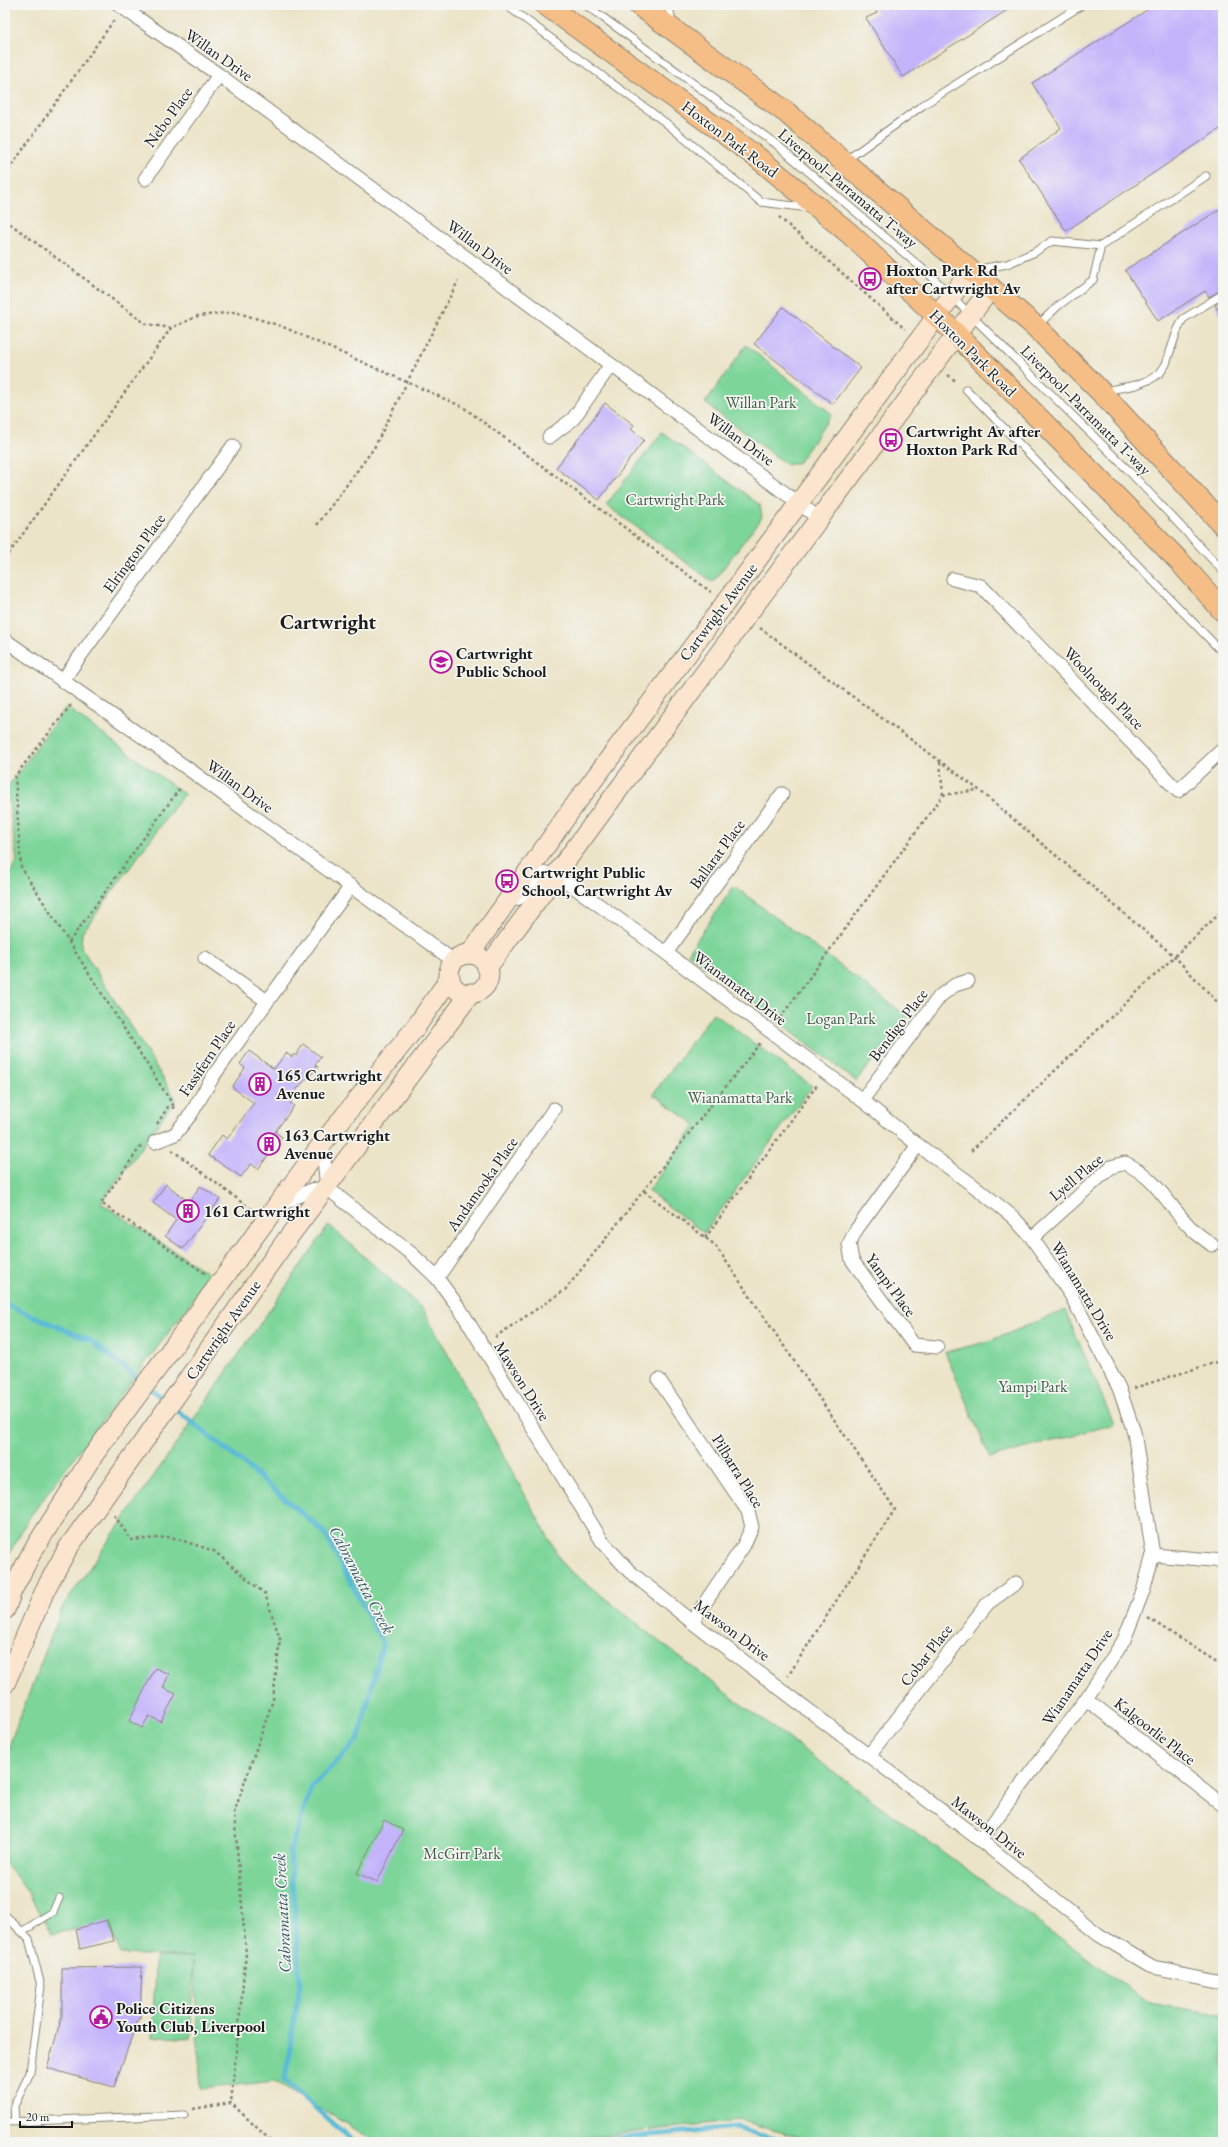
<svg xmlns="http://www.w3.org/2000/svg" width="1228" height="2147" font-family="'EB Garamond',serif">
  <rect width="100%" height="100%" fill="#f6f6f2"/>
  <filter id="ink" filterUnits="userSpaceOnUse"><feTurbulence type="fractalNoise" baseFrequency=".025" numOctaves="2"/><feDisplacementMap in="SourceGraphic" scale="8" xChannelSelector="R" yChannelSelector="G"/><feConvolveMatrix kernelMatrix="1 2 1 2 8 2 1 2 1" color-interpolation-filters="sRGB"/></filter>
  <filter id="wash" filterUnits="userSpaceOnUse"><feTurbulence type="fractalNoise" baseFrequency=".012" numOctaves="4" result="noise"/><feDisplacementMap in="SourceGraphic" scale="16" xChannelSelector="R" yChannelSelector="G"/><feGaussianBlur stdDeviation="0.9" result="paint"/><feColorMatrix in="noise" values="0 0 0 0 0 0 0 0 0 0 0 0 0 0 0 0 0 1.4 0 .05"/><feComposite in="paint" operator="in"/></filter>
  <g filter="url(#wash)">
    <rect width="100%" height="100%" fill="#ece4c8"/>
    <g fill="#7dd59a" stroke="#4c785b">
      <polygon points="746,345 832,414 799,462 787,465 705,403"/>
      <polygon points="662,432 760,505 762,517 713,582 606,505"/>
      <polygon points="66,707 184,794 82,933 81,947 176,1099 101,1203 206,1272 210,1277 29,1518 5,1561 5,876 11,872 17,861 7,788"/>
      <polygon points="734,886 908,1017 856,1081 688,953"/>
      <polygon points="713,1013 812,1086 704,1233 648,1191 696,1125 653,1094"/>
      <polygon points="329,1225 423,1309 564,1566 715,1685 1149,2003 1223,2015 1223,2142 813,2142 740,2120 547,2142 376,2142 275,2081 201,2089 193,1960 191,2038 153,2037 155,1957 193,1957 121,1954 108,1923 52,1934 26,1889 5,1863 5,1780 11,1740 63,1606"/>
      <polygon points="1065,1310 1114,1424 990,1458 945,1352 990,1341"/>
    </g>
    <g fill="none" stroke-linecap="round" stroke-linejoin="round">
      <g stroke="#58bad6" stroke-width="5">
        <polyline points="5,1304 91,1341 238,1459 324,1532 383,1643 358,1740 312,1786 290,1851 300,1983 285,2080 334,2125 356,2142"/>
        <polyline points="579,2142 736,2127 784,2142"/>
      </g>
    </g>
    <g id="blocks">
      <g fill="#c3b3fb">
        <polygon points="872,5 1015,5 903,77 866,18 877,13"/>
        <polygon points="1155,5 1223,5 1223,127 1066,231 1019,159 1061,128 1032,83"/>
        <polygon points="1223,207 1223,289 1209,297 1205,291 1158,321 1125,270"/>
        <polygon points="1223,300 1223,318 1215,305"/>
        <polygon points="783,307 861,368 833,404 754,344"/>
        <polygon points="605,403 634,425 631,429 644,440 599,500 556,468"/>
        <polygon points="303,1044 321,1057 315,1065 318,1067 295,1091 297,1093 290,1103 294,1106 275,1132 282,1137 258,1169 251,1164 241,1177 208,1155 222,1135 227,1139 254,1103 232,1087 245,1068 240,1064 249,1051 274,1069 286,1053 292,1057 294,1054 296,1056"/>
        <polygon points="166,1184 189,1202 200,1186 220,1199 183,1249 165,1236 176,1220 153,1203"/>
        <polygon points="155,1668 169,1674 163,1688 176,1694 161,1722 149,1716 142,1728 129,1721"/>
        <polygon points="384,1820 403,1830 377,1882 357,1873"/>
        <polygon points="107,1920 114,1941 80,1949 76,1929"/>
        <polygon points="142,1967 140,2019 138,2019 114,2087 47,2068 62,2016 62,1968"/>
      </g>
    </g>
  </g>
  <g filter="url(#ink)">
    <use href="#blocks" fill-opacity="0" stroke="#848072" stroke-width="1"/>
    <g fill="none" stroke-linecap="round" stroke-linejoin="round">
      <g stroke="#848072" stroke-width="9">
        <g id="lane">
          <polyline points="506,5 666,123 761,202 810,208"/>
          <polyline points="586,5 776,144 931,276 1127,469 1223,571"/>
          <polyline points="668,5 673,24"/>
          <polyline points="845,161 923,105 1082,5"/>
          <polyline points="1101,246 1206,176"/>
          <polyline points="974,270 1007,264 1035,252 1052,241 1101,246 1093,280 1058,306 1038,325"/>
          <polyline points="966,389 1223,653"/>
          <polyline points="1104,391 1136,385 1151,379 1160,373 1166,364 1177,331 1183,319 1223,294"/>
          <polyline points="5,1915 29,1939 41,1986 30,2073 14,2106 15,2122"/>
          <polyline points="23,1931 53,1912 59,1898"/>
          <polyline points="5,2122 184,2115"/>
        </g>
      </g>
      <g stroke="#848072" stroke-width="15">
        <g id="street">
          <polyline points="119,5 219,75 820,519"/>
          <polyline points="145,179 219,75"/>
          <polyline points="549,437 573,419 610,366"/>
          <polyline points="953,579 981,586 1178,791 1223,749"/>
          <polyline points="5,640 194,773 454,961"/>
          <polyline points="62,681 233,446"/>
          <polyline points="512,900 519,898 541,875 546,873 557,875 666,953 862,1100 918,1145 978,1189 1013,1217 1032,1238 1071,1295 1119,1388 1134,1432 1153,1555 1143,1591 1124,1640 1086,1699 980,1840"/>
          <polyline points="666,953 782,794"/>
          <polyline points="205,958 267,1001"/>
          <polyline points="862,1100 940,996 955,985 968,981"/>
          <polyline points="325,1140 323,1149 327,1188"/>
          <polyline points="155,1142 175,1134 191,1114 214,1075 351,886"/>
          <polyline points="918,1145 856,1230 849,1244 852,1260 914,1345 937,1347"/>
          <polyline points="327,1188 413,1255 437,1278 460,1309 602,1541 629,1571 692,1622 980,1840 1099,1935 1153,1967 1223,1981"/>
          <polyline points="280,1205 311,1190 327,1188"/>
          <path d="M1032 1238 1111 1167 1125 1163C1157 1178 1167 1204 1190 1227 1196 1234 1205 1239 1212 1245"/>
          <polyline points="437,1278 554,1109"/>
          <polyline points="659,1380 748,1511 752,1527 744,1545 692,1622"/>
          <polyline points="1153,1555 1223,1561"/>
          <polyline points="1086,1699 1223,1805"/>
          <polyline points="869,1755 988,1603 1016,1583"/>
        </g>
      </g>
      <g stroke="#848072" stroke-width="21">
        <g id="secondary">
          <polyline points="734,591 970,271"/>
          <polyline points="751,610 991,288"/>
          <polyline points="470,954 571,810 720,610"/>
          <circle cx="469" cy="974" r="20"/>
          <polyline points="487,968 740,625"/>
          <polyline points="5,1610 12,1591 32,1552 92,1457 325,1140 415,1028 450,978"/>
          <polyline points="5,1684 46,1588 68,1548 285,1242 471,993"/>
        </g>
      </g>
      <g stroke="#848072" stroke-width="23">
        <g id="primary">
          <polyline points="546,5 758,158 850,234 956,334 1180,562 1223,611"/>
          <polyline points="639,5 787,113 1036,327 1100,391 1223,525"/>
        </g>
      </g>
      <g stroke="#848072" stroke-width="2.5" stroke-dasharray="3 3" stroke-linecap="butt">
        <polyline points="5,175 114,20"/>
        <polyline points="779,217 905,329"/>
        <polyline points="5,220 146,324 171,328 198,316 235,312 281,326 463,407 711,592"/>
        <polyline points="948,375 957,382"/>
        <polyline points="317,525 374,448 458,281"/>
        <polyline points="5,559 171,328"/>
        <polyline points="760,628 979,790 1174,956 1223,1008"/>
        <polyline points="71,705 15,776 21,867 175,1108"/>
        <polyline points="940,762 943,795"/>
        <polyline points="69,942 180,788"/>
        <polyline points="780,1018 943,795 978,790"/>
        <polyline points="157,1124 168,1107 175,1108"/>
        <polyline points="141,1146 101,1203 206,1274"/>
        <polyline points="172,1150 252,1210"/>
        <polyline points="971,1151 1223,910"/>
        <polyline points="644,1191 715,1245 895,1509 788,1676"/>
        <polyline points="705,1238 817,1085"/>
        <polyline points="495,1337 565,1290 761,1042"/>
        <polyline points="1134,1388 1223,1360"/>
        <polyline points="114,1515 131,1540 171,1537 214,1551 265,1594 280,1639 273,1700 234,1813 246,1953 231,2103"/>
        <polyline points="1148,1618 1223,1666"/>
        <polyline points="193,2109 231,2103 272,2142"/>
      </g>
      <use href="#lane" stroke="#fff" stroke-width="7"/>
      <use href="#street" stroke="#fff" stroke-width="13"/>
      <use href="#secondary" stroke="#fbe5cf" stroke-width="19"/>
      <use href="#primary" stroke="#f6be87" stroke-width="21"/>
      <g stroke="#848072" stroke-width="21" stroke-linecap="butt">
        <g id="secondary-bridge">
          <polyline points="720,610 734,591"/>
          <polyline points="740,625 751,610"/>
        </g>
      </g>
      <use href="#secondary-bridge" stroke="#fbe5cf" stroke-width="19"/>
    </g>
  </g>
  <defs>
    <g id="bus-ring" transform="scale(1.15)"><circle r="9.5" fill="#f6f6f2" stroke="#b5179e" stroke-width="1.5"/><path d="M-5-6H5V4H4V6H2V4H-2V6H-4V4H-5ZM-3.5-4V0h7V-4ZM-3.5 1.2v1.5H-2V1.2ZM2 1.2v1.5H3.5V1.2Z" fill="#b5179e"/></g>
    <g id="school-ring" transform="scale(1.15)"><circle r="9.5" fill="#f6f6f2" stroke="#b5179e" stroke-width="1.5"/><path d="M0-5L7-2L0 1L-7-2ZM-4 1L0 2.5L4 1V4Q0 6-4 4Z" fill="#b5179e"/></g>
    <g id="building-ring" transform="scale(1.15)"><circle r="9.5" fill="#f6f6f2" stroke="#b5179e" stroke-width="1.5"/><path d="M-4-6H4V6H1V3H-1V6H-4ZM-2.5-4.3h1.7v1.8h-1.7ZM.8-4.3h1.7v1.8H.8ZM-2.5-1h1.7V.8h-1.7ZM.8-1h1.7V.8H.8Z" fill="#b5179e"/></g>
    <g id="civic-ring" transform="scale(1.15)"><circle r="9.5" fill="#f6f6f2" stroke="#b5179e" stroke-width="1.5"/><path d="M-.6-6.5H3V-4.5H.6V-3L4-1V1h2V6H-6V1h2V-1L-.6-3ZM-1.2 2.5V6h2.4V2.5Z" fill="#b5179e"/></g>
  </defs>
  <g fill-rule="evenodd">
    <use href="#bus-ring" x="870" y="279"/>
    <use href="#bus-ring" x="891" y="440"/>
    <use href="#school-ring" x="441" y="662"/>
    <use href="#bus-ring" x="507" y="881"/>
    <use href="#building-ring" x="260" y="1084"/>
    <use href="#building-ring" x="269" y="1144"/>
    <use href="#building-ring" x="188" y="1211"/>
    <use href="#civic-ring" x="101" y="2017"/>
  </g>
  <g text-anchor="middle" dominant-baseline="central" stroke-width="3.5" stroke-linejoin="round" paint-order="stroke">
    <g font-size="16" fill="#1c1c1c" stroke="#f6f6f2">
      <text transform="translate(219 55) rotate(35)">Willan Drive</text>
      <text transform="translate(168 117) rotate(-54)">Nebo Place</text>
      <text transform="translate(730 139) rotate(37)">Hoxton Park Road</text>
      <text transform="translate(848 188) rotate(40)">Liverpool–Parramatta T-way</text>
      <text transform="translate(480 247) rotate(37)">Willan Drive</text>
      <text transform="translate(973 353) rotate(45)">Hoxton Park Road</text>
      <text transform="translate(1086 410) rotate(45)">Liverpool–Parramatta T-way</text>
      <text transform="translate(741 439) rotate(36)">Willan Drive</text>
      <text transform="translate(134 553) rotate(-54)">Elrington Place</text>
      <text transform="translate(718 612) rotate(-53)">Cartwright Avenue</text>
      <text transform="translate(1104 688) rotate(46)">Woolnough Place</text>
      <text transform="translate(240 786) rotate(36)">Willan Drive</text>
      <text transform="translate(717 854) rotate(-54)">Ballarat Place</text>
      <text transform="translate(740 988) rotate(37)">Wianamatta Drive</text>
      <text transform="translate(898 1025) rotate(-53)">Bendigo Place</text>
      <text transform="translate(207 1058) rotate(-56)">Fassifern Place</text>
      <text transform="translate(1076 1177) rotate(-40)">Lyell Place</text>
      <text transform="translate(482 1184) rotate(-55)">Andamooka Place</text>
      <text transform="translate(891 1285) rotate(54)">Yampi Place</text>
      <text transform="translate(1084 1291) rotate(59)">Wianamatta Drive</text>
      <text transform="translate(223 1330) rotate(-55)">Cartwright Avenue</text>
      <text transform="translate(522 1381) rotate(58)">Mawson Drive</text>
      <text transform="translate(738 1471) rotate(58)">Pilbarra Place</text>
      <text transform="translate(732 1630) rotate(37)">Mawson Drive</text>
      <text transform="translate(926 1655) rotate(-52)">Cobar Place</text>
      <text transform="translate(1077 1677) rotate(-56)">Wianamatta Drive</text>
      <text transform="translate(1155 1731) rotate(38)">Kalgoorlie Place</text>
      <text transform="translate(989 1827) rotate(38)">Mawson Drive</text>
    </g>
    <g font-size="16" font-weight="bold" fill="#1c1c1c" stroke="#f6f6f2" text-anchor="start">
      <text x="886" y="270">Hoxton Park Rd<tspan x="886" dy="18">after Cartwright Av</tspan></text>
      <text x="906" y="431">Cartwright Av after<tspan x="906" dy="18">Hoxton Park Rd</tspan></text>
      <text x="456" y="653">Cartwright<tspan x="456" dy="18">Public School</tspan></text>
      <text x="522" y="872">Cartwright Public<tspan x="522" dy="18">School, Cartwright Av</tspan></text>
      <text x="276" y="1075">165 Cartwright<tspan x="276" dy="18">Avenue</tspan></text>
      <text x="284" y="1135">163 Cartwright<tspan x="284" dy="18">Avenue</tspan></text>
      <text x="204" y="1211">161 Cartwright</text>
      <text x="116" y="2008">Police Citizens<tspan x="116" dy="18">Youth Club, Liverpool</tspan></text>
    </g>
    <g font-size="16" fill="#3e5d48" stroke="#f6f6f2">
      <text x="761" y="402">Willan Park</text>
      <text x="675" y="499">Cartwright Park</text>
      <text x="841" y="1018">Logan Park</text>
      <text x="740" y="1097">Wianamatta Park</text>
      <text x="1033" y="1386">Yampi Park</text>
      <text x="462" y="1853">McGirr Park</text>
    </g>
    <g font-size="17" font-style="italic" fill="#345b66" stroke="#f6f6f2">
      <text transform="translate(362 1580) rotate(62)">Cabramatta Creek</text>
      <text transform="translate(282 1913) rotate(-93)">Cabramatta Creek</text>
    </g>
    <g font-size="20" font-weight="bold" fill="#1c1c1c" stroke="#f6f6f2">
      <text x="328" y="622">Cartwright</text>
    </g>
  </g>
  <rect width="1228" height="2147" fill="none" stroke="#f6f6f2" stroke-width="20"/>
  <path d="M20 2121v6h52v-6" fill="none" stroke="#1c1c1c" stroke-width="2"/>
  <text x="26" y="2121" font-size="12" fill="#1c1c1c" stroke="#f6f6f2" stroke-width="3" paint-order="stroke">20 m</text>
</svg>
